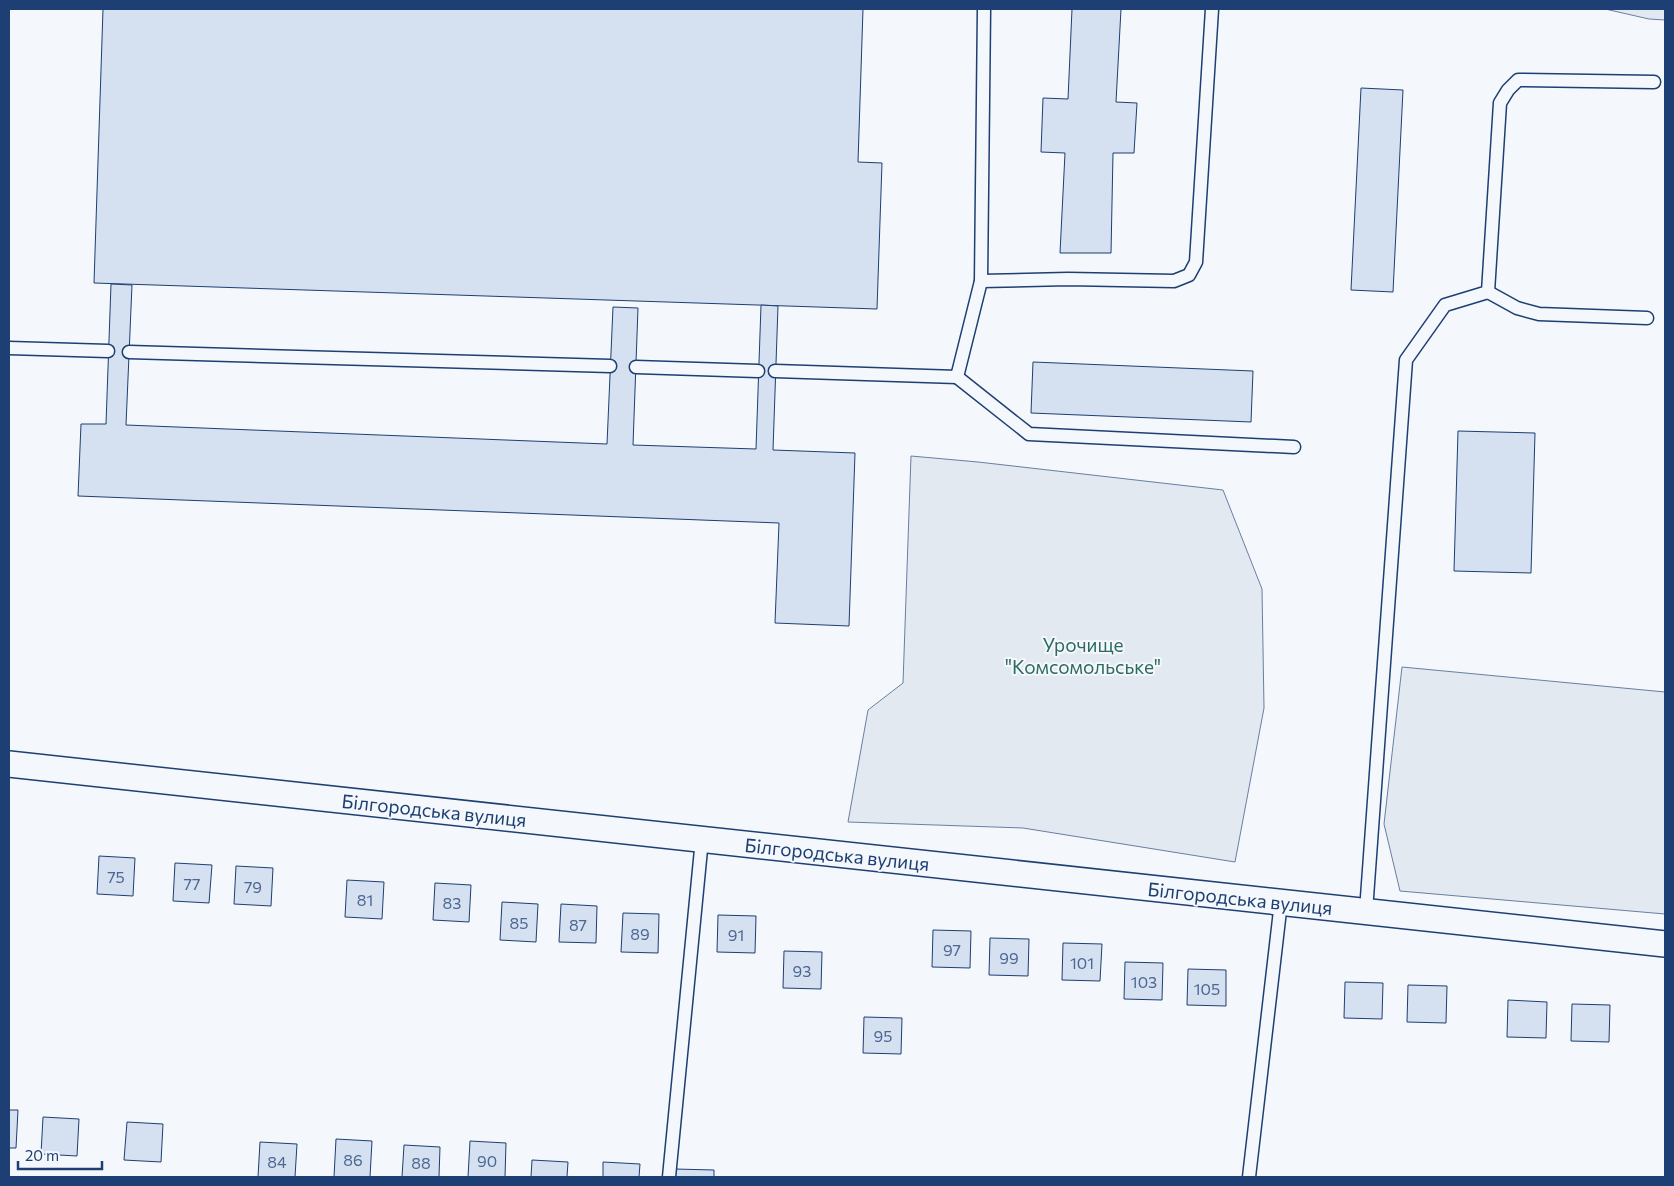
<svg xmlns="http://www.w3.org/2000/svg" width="1674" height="1186" font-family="Commissioner,sans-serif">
  <rect width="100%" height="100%" fill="#f4f7fb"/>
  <g fill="#e3e9f0" stroke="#687fa3">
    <polygon points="1605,9 1665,9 1665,20 1649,19"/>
    <polygon points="911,456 978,462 1223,490 1262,589 1264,708 1235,862 1023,828 848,822 868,710 903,683"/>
    <polygon points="1402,667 1665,692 1665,914 1400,891 1384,824"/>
  </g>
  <g fill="#d5e0f0" stroke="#1d3f73">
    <polygon points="103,9 863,9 858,162 882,163 877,309 94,283"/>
    <polygon points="1072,9 1121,9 1116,102 1137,103 1134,153 1113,153 1111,253 1060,253 1065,153 1041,152 1043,98 1068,99"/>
    <polygon points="1361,88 1403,90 1393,292 1351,290"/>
    <polygon points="111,284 132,285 126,425 607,444 613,307 638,308 633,445 756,449 761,305 778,306 773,450 855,453 849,626 775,623 779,523 78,496 81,424 106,424"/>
    <polygon points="1033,362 1253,371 1251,422 1031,413"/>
    <polygon points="1458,431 1535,433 1531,573 1454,571"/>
    <polygon points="99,856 135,858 133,896 97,894"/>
    <polygon points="175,863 212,865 209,903 173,901"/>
    <polygon points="236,866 273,868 271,906 234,904"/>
    <polygon points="347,880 384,882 382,919 345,917"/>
    <polygon points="435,883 471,885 469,922 433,920"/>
    <polygon points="502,902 538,904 536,942 500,940"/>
    <polygon points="561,904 597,906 596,943 559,942"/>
    <polygon points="623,913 659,914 658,953 621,952"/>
    <polygon points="718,915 756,916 755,953 717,952"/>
    <polygon points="933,930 971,931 970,968 932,967"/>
    <polygon points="990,938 1029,939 1028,976 989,975"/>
    <polygon points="1063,943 1102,944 1100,981 1062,980"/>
    <polygon points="784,951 822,952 821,989 783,988"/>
    <polygon points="1125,962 1163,963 1162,1000 1124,999"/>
    <polygon points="1188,969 1226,970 1226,1006 1187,1005"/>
    <polygon points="1345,982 1383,983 1382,1019 1344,1018"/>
    <polygon points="1408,985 1447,986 1446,1023 1407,1022"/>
    <polygon points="1508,1000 1547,1002 1546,1038 1507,1037"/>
    <polygon points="1572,1004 1610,1005 1609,1042 1571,1041"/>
    <polygon points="864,1017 902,1018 901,1054 863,1053"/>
    <polygon points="9,1110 18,1110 16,1148 9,1148"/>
    <polygon points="43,1117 79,1119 77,1156 41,1154"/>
    <polygon points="127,1122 163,1124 161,1162 124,1160"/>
    <polygon points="336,1139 372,1141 370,1177 334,1177"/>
    <polygon points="470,1141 506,1143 505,1177 468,1177"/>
    <polygon points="260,1142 297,1144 295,1177 258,1177"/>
    <polygon points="404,1145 440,1147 439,1177 402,1177"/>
    <polygon points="532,1160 568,1162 567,1177 531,1177"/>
    <polygon points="603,1162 640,1164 639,1177 603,1177"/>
    <polygon points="675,1169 714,1170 714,1177 675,1177"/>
  </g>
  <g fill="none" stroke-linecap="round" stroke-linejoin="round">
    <g stroke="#1d3f73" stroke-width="15">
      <g id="service">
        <polyline points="981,281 1068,279 1174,281 1189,275 1196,262 1212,9"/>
        <polyline points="1488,292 1517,308 1539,314 1647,318"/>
        <polyline points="9,348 108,351"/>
        <polyline points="129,352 610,366"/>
        <polyline points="636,367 758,371"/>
        <polyline points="775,371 957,377 981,281 984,9"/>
        <polyline points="957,377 1029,434 1294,447"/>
        <polyline points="1366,911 1406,360 1445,305 1488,292 1500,103 1508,90 1518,80 1654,82"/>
        <polyline points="669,1177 702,839"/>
        <polyline points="1249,1177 1281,902"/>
      </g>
    </g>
    <g stroke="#1d3f73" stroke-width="28">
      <polyline id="minor" points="9,764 1665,944"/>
    </g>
    <use href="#service" stroke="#f4f7fb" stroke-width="12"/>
    <use href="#minor" stroke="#f4f7fb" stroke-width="25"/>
  </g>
  <g text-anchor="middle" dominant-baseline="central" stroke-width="4" stroke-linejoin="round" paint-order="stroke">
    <g font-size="16" fill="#4b6792">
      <text x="116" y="876">75</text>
      <text x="192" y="883">77</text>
      <text x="253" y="886">79</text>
      <text x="365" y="899">81</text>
      <text x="452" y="902">83</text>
      <text x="519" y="922">85</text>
      <text x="578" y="924">87</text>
      <text x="640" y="933">89</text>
      <text x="736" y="934">91</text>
      <text x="952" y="949">97</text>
      <text x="1009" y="957">99</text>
      <text x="1082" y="962">101</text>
      <text x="802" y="970">93</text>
      <text x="1144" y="981">103</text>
      <text x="1207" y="988">105</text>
      <text x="883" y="1035">95</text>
      <text x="353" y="1159">86</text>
      <text x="487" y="1160">90</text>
      <text x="277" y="1161">84</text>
      <text x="421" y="1162">88</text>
    </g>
    <g font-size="19" fill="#2c6c60" stroke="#f4f7fb">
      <text x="1083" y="644">Урочище<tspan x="1083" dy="22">"Комсомольське"</tspan></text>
    </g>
    <g font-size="19" fill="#1d3f73" stroke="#f4f7fb">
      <text transform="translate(434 810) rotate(6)">Білгородська вулиця</text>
      <text transform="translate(837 854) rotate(6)">Білгородська вулиця</text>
      <text transform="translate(1240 898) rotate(6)">Білгородська вулиця</text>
    </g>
  </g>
  <rect width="1674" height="1186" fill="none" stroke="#1d3f73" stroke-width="20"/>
  <path d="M18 1161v8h84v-8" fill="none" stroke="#1d3f73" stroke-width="2.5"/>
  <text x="25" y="1161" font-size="15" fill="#1d3f73" stroke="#f4f7fb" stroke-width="4" paint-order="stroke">20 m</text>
</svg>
